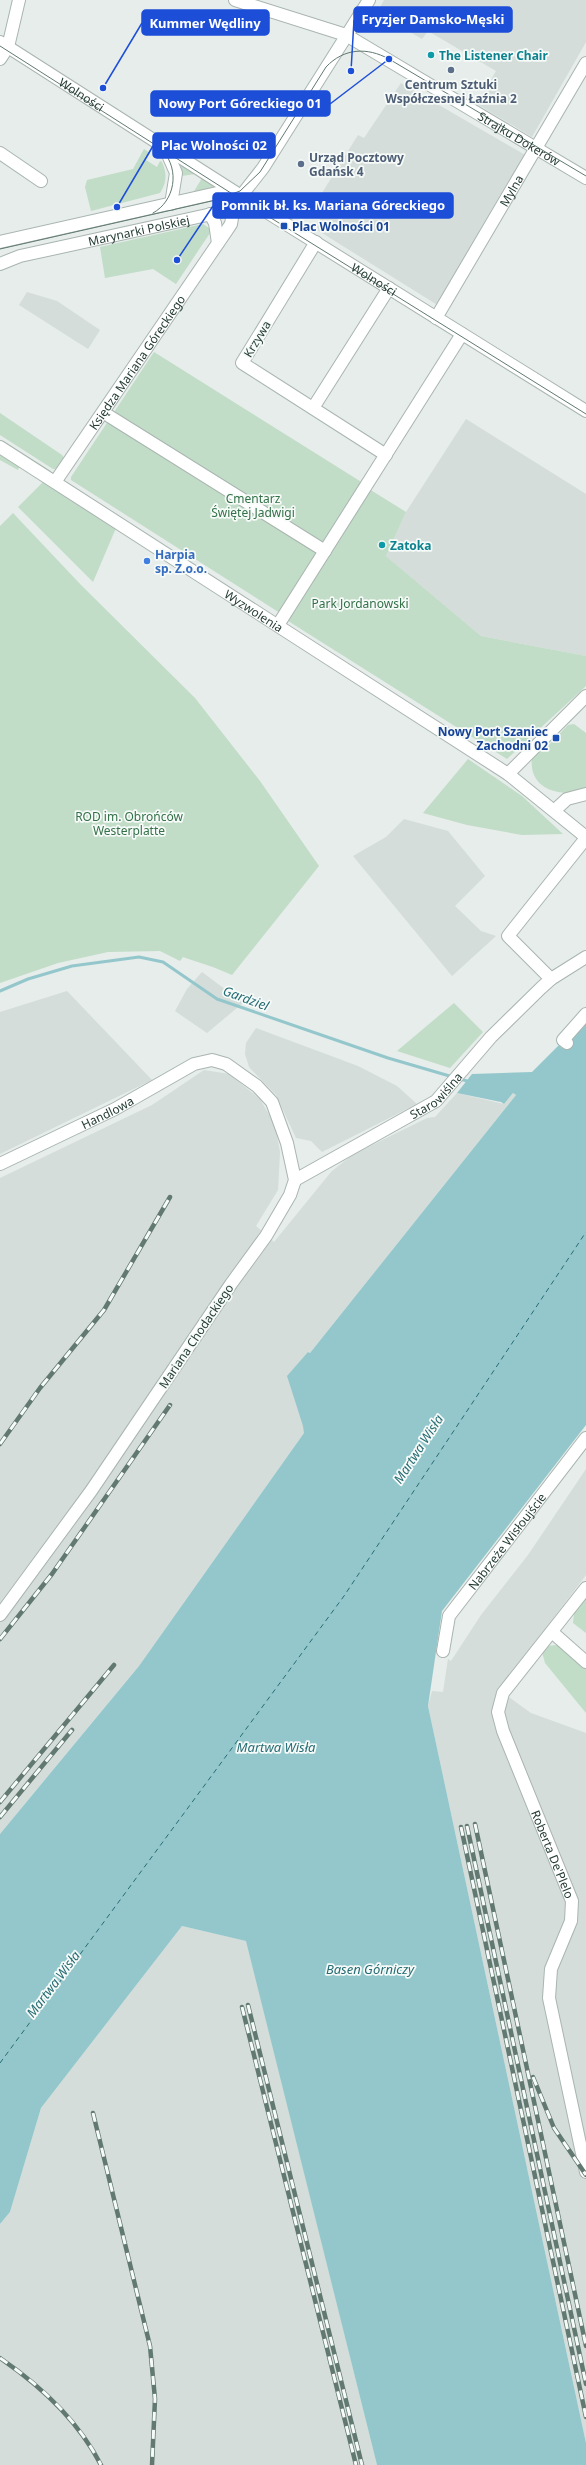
<svg xmlns="http://www.w3.org/2000/svg" width="586" height="2465" font-family="'Noto Sans',sans-serif">
  <rect width="100%" height="100%" fill="#e6edea"/>
  <g fill="#d4ddd9">
    <polygon points="384,0 586,0 586,42 532,137 477,104 496,71 428,31 422,39 377,13"/>
    <polygon points="401,83 527,156 439,306 314,228 333,200 322,193 358,135 364,138"/>
    <polygon points="27,292 57,301 100,330 88,349 19,305"/>
    <polygon points="466,419 586,494 586,656 481,636 386,556 406,512"/>
    <polygon points="404,819 448,831 485,876 455,906 481,931 496,936 452,976 353,856 386,837"/>
    <polygon points="202,972 226,990 246,998 244,1002 207,1033 175,1011 187,989"/>
    <polygon points="67,991 152,1080 0,1154 0,1012"/>
    <polygon points="256,1028 358,1066 397,1086 417,1104 322,1152 311,1141 296,1138 276,1095 249,1067 245,1054 246,1043"/>
    <polygon points="204,1070 229,1074 260,1099 275,1125 280,1152 278,1190 256,1226 274,1242 331,1172 352,1155 427,1118 435,1117 457,1093 504,1104 513,1093 516,1095 310,1353 308,1352 304,1433 139,1666 0,1834 0,1178 152,1105"/>
    <polygon points="586,1469 586,1575 499,1690 531,1713 586,1733 586,2443 428,1706 432,1691 443,1692 448,1659 451,1661 481,1615 528,1555"/>
    <polygon points="182,1926 247,1941 377,2465 0,2465 0,2224 10,2212 41,2108"/>
  </g>
  <g fill="#c1dcc7">
    <path d="M144 149 150 153 146 160 157 167 160 161 162 162C167 174 167 182 160 193L91 211 85 187 87 180 133 169Z"/>
    <polygon points="181,165 196,174 181,176"/>
    <polygon points="202,178 215,187 193,193"/>
    <polygon points="203,224 209,228 210,233 176,284 153,269 105,278 100,247"/>
    <polygon points="154,352 363,483 280,613 71,480 71,477"/>
    <polygon points="0,413 62,455 65,459 57,469 53,469 0,435"/>
    <polygon points="0,439 51,471 46,470"/>
    <polygon points="0,453 20,465 18,470 0,460"/>
    <polygon points="43,482 116,528 93,582 18,507"/>
    <polygon points="369,489 406,512 386,556 481,636 586,656 586,686 507,759 285,619"/>
    <path d="M13 513 81 585 195 698 260 781 319 866 232 975C215 967 200 963 183 957L180 961 160 951 108 952 58 963 0 983V526Z"/>
    <path d="M574 724 586 733V791C560 797 528 790 532 757L539 748 543 751 568 725Z"/>
    <polygon points="468,759 522,796 563,834 522,835 467,825 423,813"/>
    <polygon points="454,1003 483,1032 450,1068 397,1051"/>
    <polygon points="586,1593 586,1633 573,1623 575,1606"/>
    <polygon points="557,1645 586,1669 586,1713 545,1663 542,1652 547,1646"/>
  </g>
  <polygon fill="#94c7cc" points="586,1022 586,1425 442,1611 428,1706 586,2443 586,2465 377,2465 246,1941 182,1926 41,2108 10,2212 0,2224 0,1834 139,1666 304,1433 303,1426 287,1376 308,1352 310,1353 516,1095 513,1093 504,1104 501,1102 457,1093 472,1074 532,1072 559,1045 562,1048"/>
  <g fill="none" stroke-linecap="round" stroke-linejoin="round">
    <g stroke="#94c7cc" stroke-width="3">
      <polyline points="0,991 28,979 72,966 139,957 163,962 217,999 388,1058 453,1077"/>
      <polyline points="460,1079 467,1081"/>
    </g>
    <polyline stroke="#266c74" stroke-width="1" stroke-dasharray="5 4" stroke-linecap="butt" points="0,2063 344,1596 586,1232"/>
    <g stroke="#a9b5b0" stroke-width="14">
      <g id="minor">
        <path id="s1" d="M235 0 346 35 586 178"/>
        <path id="s2" d="M0 42 241 196 586 411"/>
        <polyline points="0,59 8,47 19,0"/>
        <polyline points="165,148 176,173 171,204"/>
        <polyline points="0,153 41,181"/>
        <polyline points="210,214 215,223 218,243"/>
        <polyline points="0,242 217,193 238,196"/>
        <polyline points="316,242 242,363 386,455"/>
        <path id="s3" d="M0 264 20 256 230 210 263 168 369 0"/>
        <path id="s4" d="M436 318 586 63"/>
        <polyline points="313,408 389,288"/>
        <polyline points="109,416 325,551"/>
        <path id="s5" d="M0 447 508 774 586 837"/>
        <path id="s6" d="M55 482 227 230 231 224 234 206"/>
        <polyline points="278,625 462,334"/>
        <polyline points="508,774 586,696"/>
        <polyline points="555,810 567,799 586,794"/>
        <polyline points="551,979 508,936 586,838"/>
        <polyline points="567,1043 563,1040 586,1014"/>
        <path id="s7" d="M0 1164 115 1109 194 1064 212 1060 226 1064 257 1086 272 1102 287 1143 295 1180 290 1195 266 1236 231 1284 91 1491 0 1615"/>
        <path id="s8" d="M295 1180 436 1101 491 1037 541 988 551 979 586 957"/>
        <path id="s9" d="M586 1588 503 1693 498 1712 503 1731 572 1901 571 1921 551 1969 549 1998 586 2172"/>
        <polyline points="552,1632 586,1662"/>
        <path id="s10" d="M443 1651 449 1616 586 1438"/>
      </g>
    </g>
    <use href="#minor" stroke="#fff" stroke-width="12"/>
    <g stroke="#617971" stroke-width="1">
      <polyline points="0,46 234,195 586,414"/>
      <polyline points="218,204 236,203 247,206"/>
      <path d="M153 213C175 201 180 170 163 151"/>
      <path d="M0 249 216 200 240 191 260 172 326 67C344 48 367 47 389 59L586 176"/>
    </g>
    <g stroke="#617971" stroke-width="4.5">
      <g id="rail">
        <polyline points="0,1444 40,1388 104,1310 170,1197"/>
        <polyline points="0,1639 52,1574 170,1405"/>
        <polyline points="0,1802 114,1665"/>
        <polyline points="0,1817 72,1730"/>
        <polyline points="475,1824 586,2346"/>
        <polyline points="467,1826 586,2384"/>
        <polyline points="461,1827 586,2417"/>
        <polyline points="248,2005 362,2465"/>
        <polyline points="242,2007 356,2465"/>
        <polyline points="533,2077 554,2128 586,2175"/>
        <polyline points="93,2113 150,2346 155,2399 152,2465"/>
        <path d="M0 2358C41 2386 78 2420 101 2465"/>
      </g>
    </g>
    <use href="#rail" stroke="#f6faf8" stroke-width="3" stroke-dasharray="9" stroke-linecap="butt"/>
  </g>
  <g fill="#0f9aa8" stroke="#f6faf8" stroke-width="1.5">
    <circle cx="431" cy="55" r="4"/>
    <circle cx="382" cy="545" r="4"/>
  </g>
  <g fill="#5c6f8a" stroke="#f6faf8" stroke-width="1.5">
    <circle cx="451" cy="70" r="4"/>
    <circle cx="301" cy="164" r="4"/>
  </g>
  <g fill="#1a4fb4" stroke="#f6faf8" stroke-width="1.5">
    <rect x="280" y="222" width="8" height="8" rx="2"/>
    <rect x="552" y="734" width="8" height="8" rx="2"/>
  </g>
  <circle fill="#3f7fe0" stroke="#f6faf8" stroke-width="1.5" cx="147" cy="561" r="4"/>
  <g text-anchor="middle" dominant-baseline="central" stroke-width="3.5" stroke-linejoin="round" paint-order="stroke">
    <g font-size="12" font-weight="bold" fill="#0d838f" stroke="#f6faf8" text-anchor="start">
      <text x="439" y="55">The Listener Chair</text>
      <text x="390" y="545">Zatoka</text>
    </g>
    <g font-size="12" font-weight="bold" fill="#4e5e75" stroke="#f6faf8">
      <text x="451" y="84">Centrum Sztuki<tspan x="451" dy="14">Współczesnej Łaźnia 2</tspan></text>
      <text x="309" y="157" text-anchor="start">Urząd Pocztowy<tspan x="309" dy="14">Gdańsk 4</tspan></text>
    </g>
    <g font-size="12" fill="#263e36" stroke="#f6faf8">
      <text stroke="none"><textPath href="#s2" startOffset="97">Wolności</textPath></text>
      <text stroke="none"><textPath href="#s1" startOffset="318">Strajku Dokerów</textPath></text>
      <text stroke="none"><textPath href="#s4" startOffset="148">Mylna</textPath></text>
      <text stroke="none"><textPath href="#s3" startOffset="143">Marynarki Polskiej</textPath></text>
      <text stroke="none"><textPath href="#s2" startOffset="443">Wolności</textPath></text>
      <text transform="translate(257 339) rotate(-59)">Krzywa</text>
      <text stroke="none"><textPath href="#s6" startOffset="145">Księdza Mariana Góreckiego</textPath></text>
      <text stroke="none"><textPath href="#s5" startOffset="302">Wyzwolenia</textPath></text>
      <text stroke="none"><textPath href="#s8" startOffset="165">Starowiślna</textPath></text>
      <text stroke="none"><textPath href="#s7" startOffset="119">Handlowa</textPath></text>
      <text transform="translate(196 1336) rotate(-56)">Mariana Chodackiego</text>
      <text stroke="none"><textPath href="#s10" startOffset="130">Nabrzeże Wisłoujście</textPath></text>
      <text stroke="none"><textPath href="#s9" startOffset="306">Roberta De'Plelo</textPath></text>
    </g>
    <g font-size="12" font-weight="bold" fill="#164399" stroke="#f6faf8" text-anchor="start">
      <text x="292" y="226">Plac Wolności 01</text>
      <text x="548" y="731" text-anchor="end">Nowy Port Szaniec<tspan x="548" dy="14">Zachodni 02</tspan></text>
    </g>
    <g font-size="12" fill="#347148" stroke="#f6faf8">
      <text x="253" y="498">Cmentarz<tspan x="253" dy="14">Świętej Jadwigi</tspan></text>
      <text x="360" y="603">Park Jordanowski</text>
      <text x="129" y="816">ROD im. Obrońców<tspan x="129" dy="14">Westerplatte</tspan></text>
    </g>
    <g font-size="12" font-weight="bold" fill="#366cbe" stroke="#f6faf8" text-anchor="start">
      <text x="155" y="554">Harpia<tspan x="155" dy="14">sp. Z.o.o.</tspan></text>
    </g>
    <g font-size="13" font-style="italic" fill="#266c74" stroke="#f6faf8">
      <text transform="translate(246 998) rotate(20)">Gardziel</text>
      <text transform="translate(418 1449) rotate(-57)">Martwa Wisła</text>
      <text x="276" y="1747">Martwa Wisła</text>
      <text x="370" y="1969">Basen Górniczy</text>
      <text transform="translate(53 1984) rotate(-53)">Martwa Wisła</text>
    </g>
  </g>
  <path fill="none" stroke="#1d4ed8" stroke-width="1.5" d="M351 71L354 20M103 88L142 23M389 59L330 104M117 207L153 146M177 260L213 206"/>
  <g fill="#1d4ed8" stroke="#f6faf8" stroke-width="1.5">
    <circle cx="351" cy="71" r="4"/>
    <circle cx="103" cy="88" r="4"/>
    <circle cx="389" cy="59" r="4"/>
    <circle cx="117" cy="207" r="4"/>
    <circle cx="177" cy="260" r="4"/>
  </g>
  <g fill="#1d4ed8" stroke="#1d4ed8" stroke-width="1.5">
    <rect x="354" y="7" width="158" height="25" rx="4"/>
    <rect x="142" y="10" width="127" height="25" rx="4"/>
    <rect x="151" y="91" width="179" height="25" rx="4"/>
    <rect x="153" y="133" width="122" height="25" rx="4"/>
    <rect x="213" y="193" width="240" height="25" rx="4"/>
  </g>
  <g font-size="13" text-anchor="middle" font-weight="bold" fill="#fff">
    <text x="433" y="24">Fryzjer Damsko-Męski</text>
    <text x="205" y="28">Kummer Wędliny</text>
    <text x="240" y="108">Nowy Port Góreckiego 01</text>
    <text x="214" y="150">Plac Wolności 02</text>
    <text x="333" y="210">Pomnik bł. ks. Mariana Góreckiego</text>
  </g>
</svg>
